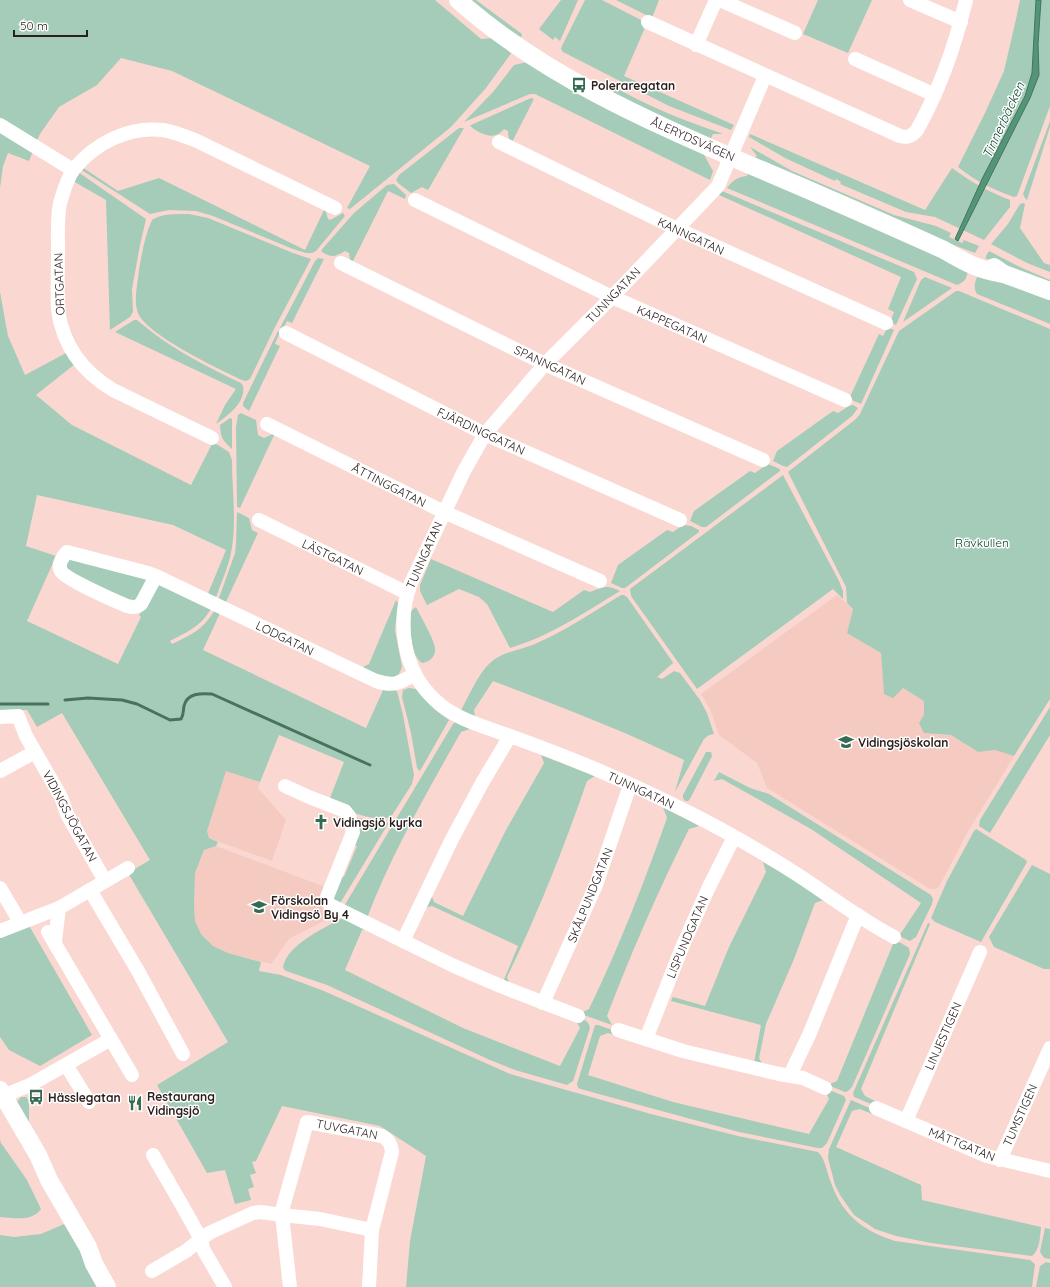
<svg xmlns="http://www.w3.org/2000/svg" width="1050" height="1287" font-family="Quicksand,sans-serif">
  <rect width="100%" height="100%" fill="#fad8d1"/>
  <g fill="#f4cac1">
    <polygon points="837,595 853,609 847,633 881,653 884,694 903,688 924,701 924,733 951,735 978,752 995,750 1014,756 966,835 939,887 935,889 930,889 767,788 757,763 719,735 710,709 701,694"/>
    <polygon points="226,770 260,782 258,788 286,820 272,861 209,838 207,831"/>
    <polygon points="216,846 325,887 318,904 332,910 325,920 289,939 271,964 228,953 213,946 201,934 195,921 194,904 195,873 204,850"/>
  </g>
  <g fill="#a4ccb8">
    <polygon points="0,0 435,0 481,39 493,38 512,52 486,88 451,127 350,209 347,208 370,166 172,71 121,58 97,85 59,107 40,134 37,140 0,118"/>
    <polygon points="467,0 476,0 522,34 520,41"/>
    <polygon points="561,0 578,0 560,41 555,37 553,40 539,29"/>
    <polygon points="585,0 602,0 643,21 644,30 624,76 734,125 731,130 669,106 563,52 561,49 562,46"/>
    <polygon points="616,0 659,0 652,18"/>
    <polygon points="818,0 872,0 848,53 803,34"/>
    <path d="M1020 0H1050V106L1017 196 1014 197C992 189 977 182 958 167L985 113 1004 71 1016 19Z"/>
    <polygon points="527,62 703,153 713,171 710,180 535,94 530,94 525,96 464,122 493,92 514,65"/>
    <path d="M611 85C646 106 684 120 723 134H713L711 138 698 134 626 102 609 89Z"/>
    <path d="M531 98 534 99 511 144 509 141 508 131 504 129C502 131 499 134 496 135 488 138 476 131 470 126L471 125Z"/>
    <polygon points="1050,121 1050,127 1027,200 1025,198 1023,194"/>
    <polygon points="459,128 464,128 428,190 422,187 411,193 398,183 396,180 399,175"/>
    <polygon points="0,130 33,151 29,161 8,153 3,166 0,188"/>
    <path d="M750 134 925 210 952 168C971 182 989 192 1010 200V207L984 240 935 217 906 212 840 184 841 182 836 179 835 181 785 158 749 137Z"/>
    <polygon points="750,147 792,171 894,215 936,226 951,233 949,237 962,243 964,240 979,246 975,253 938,239 762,162 755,157 757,156"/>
    <path d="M82 167 118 191 159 178 305 250 325 208 328 219 330 220 343 213 345 216 316 251C309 256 301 251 293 249L213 216 196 211 169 210 150 214 80 169Z"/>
    <polygon points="78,172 146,219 140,245 132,289 133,312 130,317 110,330 106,200 73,181"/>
    <path d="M748 173 968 270C967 278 965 282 957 285L727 188C733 180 737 177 747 176Z"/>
    <path d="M394 184 406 195 405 199 388 191 352 263 350 261 349 253 345 251C336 257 330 258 321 251L324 247 354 213 387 185Z"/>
    <polygon points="722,191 914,272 917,279 896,325 890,322 894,312 888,309 901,277 719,195"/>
    <polygon points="1023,203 1025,204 1020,228 1044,263 1050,265 1050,272 1027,263 991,244 1008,224 1020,204"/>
    <path d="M189 214 208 218 293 253 311 259 274 329 250 379 246 381 242 380C219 369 148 336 138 313 133 300 138 283 139 270 142 253 145 235 152 220 162 213 178 214 189 214Z"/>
    <polygon points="989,251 1022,268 1050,280 1050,285 985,258"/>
    <polygon points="318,258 324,259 292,323 287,321 283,329 280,328 315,261"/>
    <path d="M979 272 1050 298V324L977 294C972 286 976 280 979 272Z"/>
    <polygon points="925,277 952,288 903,322 921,280"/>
    <polygon points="956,291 959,291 1050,329 1050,699 1014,756 995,750 978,752 951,735 924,733 919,723 924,715 924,701 903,688 893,698 884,694 881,653 847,633 853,609 847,603 846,587 788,472 856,419 860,414 899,331"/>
    <path d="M0 292 8 336 25 375 66 353 75 364 36 395 72 425 191 485 213 442 229 452 232 460C232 490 237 524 231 553 228 568 221 583 216 597L207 596 226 550 173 525 37 495 26 546 56 556 27 621 118 664 141 617 139 615 145 607 159 584 212 606C204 625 187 632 170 641L172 644C193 634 204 629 216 608L221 611 203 650 366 728 384 688 395 690 397 691 403 715 414 775 412 784 391 817C374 823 344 809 328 803L344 762 279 735 260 782 226 771 207 831 209 838 218 842 216 846 204 850 195 873 194 904 195 921 201 934 213 946 228 953 261 962 259 971 281 975 324 991 510 1074 651 1114 738 1136 818 1152C825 1159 826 1169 829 1177 840 1212 860 1230 895 1241L1030 1260 1035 1264 1032 1287H406L410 1241 426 1156 380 1126 282 1106 256 1161 252 1162 256 1173 250 1175 254 1187 248 1189 251 1200 235 1204 225 1170 207 1173 157 1085 228 1042 128 873 150 860 62 713 37 727 27 710H0Z"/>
    <path d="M134 320H137C170 348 203 365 241 383L243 386C246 403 228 415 216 424L225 405 236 389 115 332Z"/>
    <polygon points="888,327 894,330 861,404 849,399 879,334 883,336"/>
    <polygon points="278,331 280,332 275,344 280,346 249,411 243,406 243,403"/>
    <polygon points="853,405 858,408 852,416 787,467 783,466 773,461 777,451 833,411 838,413 849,406"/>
    <polygon points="241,413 256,420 258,435 264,438 275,433 240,508 237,507 236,427 238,415"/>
    <path d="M230 418 232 419V449C223 440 221 439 220 425Z"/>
    <polygon points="768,464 780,469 780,471 706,527 702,527 690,521 694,511 750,471 755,473"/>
    <polygon points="783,475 839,581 843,591 843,599 833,589 697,689 631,596 630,589"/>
    <polygon points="237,512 249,518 252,530 258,533 225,604 218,601 235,553 236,544"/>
    <polygon points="683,525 691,526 699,530 699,532 625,588 622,588 611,583 618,565 667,530 673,532"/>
    <polygon points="68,558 147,577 141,598 128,602 66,570"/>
    <path d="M431 559 553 612 584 590 590 592C603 587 607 584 620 591 584 613 550 636 510 648L487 604 479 597 459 589 427 605 420 591V585Z"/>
    <path d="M621 595H624L627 597 672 661 673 663 657 677 662 679 674 671 680 673 700 700 707 713 714 734 709 735 704 739 675 792 684 760C622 730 557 705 493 681L474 710 475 717 461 710C469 696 478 674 490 663 501 652 521 650 535 644 565 631 593 612 621 595Z"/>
    <polygon points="396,600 398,603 395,630 402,667 399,674 392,678 359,669 369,664"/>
    <path d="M416 607C421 617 434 639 435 648 436 657 429 662 422 663 408 652 411 628 411 612L412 610Z"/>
    <polygon points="409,688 416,689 434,709 449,720 420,771 417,768 411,733 402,697 403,690"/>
    <polygon points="1050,707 1050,735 990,833 979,826 980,820"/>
    <path d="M456 722 470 729 461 732C427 792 392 853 367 918L343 908 453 724Z"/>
    <polygon points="706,752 711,752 712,756 690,799 688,801 685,801 683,798 683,795"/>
    <path d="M541 755 595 776 587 781C564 848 538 913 507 977L510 985 503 982 518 946 432 906 424 908 431 894 434 902 463 916 506 830 544 763Z"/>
    <polygon points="719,772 750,788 769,794 931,895 933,899 932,904 916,937 910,941 899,936 921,903 811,829 722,779 714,781"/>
    <path d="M663 807 699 826 689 829C658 891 632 951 607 1016L612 1025 581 1014V1013L589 1009C619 947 644 883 667 818Z"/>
    <polygon points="355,817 367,820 387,822 388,824 339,905 333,900 341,876 344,877 357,846 351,844"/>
    <polygon points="976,829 1026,860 1027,862 981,942 935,922 931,918 947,881 974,831"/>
    <polygon points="763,862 795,880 823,900 815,903 794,959 766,1024 759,1058 763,1065 754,1063 761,1025 671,1001 673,997 705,1006 729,947 766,872"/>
    <polygon points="1032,865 1050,874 1050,969 1044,969 994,947 989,937"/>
    <path d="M342 918 368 928 362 930 345 970 463 1028 560 1066 580 1028 576 1021 577 1018C583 1019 589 1020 590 1028L573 1081 567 1085 515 1070 490 1060 327 985 286 971 283 968C286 945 323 929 342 918Z"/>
    <polygon points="27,922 92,1035 40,1066 9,1050 0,1037 0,934"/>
    <polygon points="928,923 930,924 861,1089 865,1096 877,1102 876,1106 854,1097 853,1093"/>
    <polygon points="896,940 909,948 910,954 852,1087 848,1091 845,1092 828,1085 837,1081 893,944"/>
    <polygon points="595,1025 598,1025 615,1031 614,1035 608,1033 600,1036 588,1075 673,1102 809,1134 829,1099 826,1092 827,1089 844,1096 846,1100 827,1143 822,1148 818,1148 739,1132 584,1090 578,1088 577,1084"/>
    <polygon points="21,1097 26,1097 29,1101 29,1128 16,1103"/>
    <path d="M851 1100 874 1110 872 1114 860 1109 852 1111 836 1147 921 1185 922 1200 1041 1227C1040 1236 1040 1250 1032 1256L931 1243 896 1236 875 1229 854 1215 840 1195 835 1185 828 1158 829 1149Z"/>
    <path d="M0 1140 1 1143 27 1180 41 1209C32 1222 13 1218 0 1217Z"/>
    <polygon points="64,1224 101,1287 0,1287 0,1235 14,1237 41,1234"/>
    <polygon points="1045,1228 1050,1229 1050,1259 1044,1258 1040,1252"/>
    <polygon points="1046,1262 1050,1263 1050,1287 1036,1287 1040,1266"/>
  </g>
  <polygon fill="#539677" stroke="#47735c" points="1036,0 1041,0 1038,44 1039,75 1030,98 958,241 955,239 982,179 1025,96 1032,73"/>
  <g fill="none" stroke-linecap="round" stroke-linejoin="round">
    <g stroke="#47735c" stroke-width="3">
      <path d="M65 700 88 698 122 700 137 704 170 720 181 719C184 714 183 711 184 706 187 693 201 693 212 694L370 765"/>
      <polyline points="0,704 48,704"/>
    </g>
    <g stroke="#fff" stroke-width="14">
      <polyline points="720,0 795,33"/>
      <polyline points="910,0 961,22"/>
      <path d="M648 22 900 136C908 138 912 136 917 130 940 89 955 46 966 0"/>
      <polyline points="696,45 716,0"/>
      <polyline points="855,59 935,95"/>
      <path d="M765 76 718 186 612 297 545 364 485 434 464 471 411 583C396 622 403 671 435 700 456 720 483 726 510 736 524 741 538 746 553 752 598 769 642 789 686 811 724 830 762 852 798 875 830 896 860 919 894 937"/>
      <polyline points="0,125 73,170"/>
      <polyline points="499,142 677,229 886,323"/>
      <polyline points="415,200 612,297 845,400"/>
      <polyline points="341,263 545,364 763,460"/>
      <polyline points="286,333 485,434 680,520"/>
      <polyline points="267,424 444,512 600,581"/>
      <path d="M212 438 113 390C83 372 63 346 58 310 57 290 58 269 58 249 58 234 57 218 60 203 63 193 67 178 74 169 95 143 129 126 163 130 174 132 184 136 195 140L335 208"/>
      <polyline points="259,520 407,593"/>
      <path d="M156 576 141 604C136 608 132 607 127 606 115 601 65 579 61 571 57 565 63 556 67 552L148 573 156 576 376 681C394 687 400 683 415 674"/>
      <polyline points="0,717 18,716 26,736 61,797 67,814 105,881"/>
      <polyline points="0,771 35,752"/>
      <polyline points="285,786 309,797 345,811 349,816 353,832 327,897 327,901 330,905 454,966 503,987 578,1016"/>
      <polyline points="0,888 20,922"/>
      <polyline points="90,890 138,971 183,1054"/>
      <polyline points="0,931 59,908"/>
      <polyline points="48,932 132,1075"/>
      <polyline points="55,941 59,908 128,868"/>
      <polyline points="403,941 452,839 482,783 510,736"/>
      <polyline points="543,1003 596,885 630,785"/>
      <polyline points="618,1030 683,1051 716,1059 779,1074 803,1078 825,1088"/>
      <polyline points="646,1039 683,945 708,889 734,837"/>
      <polyline points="66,1065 89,1102"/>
      <polyline points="790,1075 809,1035 858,915"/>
      <polyline points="0,1097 30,1085 111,1039"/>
      <polyline points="876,1108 987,1156 1050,1171"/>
      <polyline points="906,1121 980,952"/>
      <polyline points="153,1155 183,1207 201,1239 203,1249 225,1287"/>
      <polyline points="1000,1160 1050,1048"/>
      <polyline points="152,1271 186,1251 209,1233 253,1213 261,1212 282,1215 320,1219 372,1230"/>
      <path d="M290 1287 282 1215 283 1207 307 1122 382 1136C389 1140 391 1144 392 1152L372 1230 369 1287"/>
    </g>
    <g stroke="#fff" stroke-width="18">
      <path d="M458 0C541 74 644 119 745 163 812 191 878 220 944 250 966 263 979 270 1004 274"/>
      <polyline points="994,267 1004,274 1050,291"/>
      <polyline points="0,1090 38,1155 49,1180 88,1247 94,1264 107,1287"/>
    </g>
  </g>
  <defs>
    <g id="bus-bare" transform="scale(1.2)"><path d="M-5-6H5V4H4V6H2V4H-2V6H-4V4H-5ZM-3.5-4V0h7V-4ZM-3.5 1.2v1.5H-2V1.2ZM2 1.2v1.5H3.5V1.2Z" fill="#346b52" stroke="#fff" stroke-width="2.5" paint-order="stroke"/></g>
    <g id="school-bare" transform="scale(1.2)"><path d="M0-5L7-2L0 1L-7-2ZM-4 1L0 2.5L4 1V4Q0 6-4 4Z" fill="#346b52" stroke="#fff" stroke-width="2.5" paint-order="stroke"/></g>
    <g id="church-bare" transform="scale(1.2)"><path d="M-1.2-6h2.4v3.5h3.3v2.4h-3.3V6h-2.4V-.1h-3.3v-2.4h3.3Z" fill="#346b52" stroke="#fff" stroke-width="2.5" paint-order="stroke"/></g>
    <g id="restaurant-bare" transform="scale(1.2)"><path d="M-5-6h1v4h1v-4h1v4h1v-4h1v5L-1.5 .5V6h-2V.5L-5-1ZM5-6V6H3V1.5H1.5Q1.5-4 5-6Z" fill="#346b52" stroke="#fff" stroke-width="2.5" paint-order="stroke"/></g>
  </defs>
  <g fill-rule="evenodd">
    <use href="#bus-bare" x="579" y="85"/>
    <use href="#school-bare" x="846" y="742"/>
    <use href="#church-bare" x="321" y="822"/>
    <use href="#school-bare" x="259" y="907"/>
    <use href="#bus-bare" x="36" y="1097"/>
    <use href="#restaurant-bare" x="135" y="1103"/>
  </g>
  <g text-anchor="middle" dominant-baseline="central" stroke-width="3" stroke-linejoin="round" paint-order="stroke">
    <g font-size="12" font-weight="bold" fill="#2c201e" stroke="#fff" text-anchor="start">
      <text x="591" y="85">Poleraregatan</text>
      <text x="858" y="742">Vidingsjöskolan</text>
      <text x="333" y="822">Vidingsjö kyrka</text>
      <text x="271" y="900">Förskolan<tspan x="271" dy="14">Vidingsö By 4</tspan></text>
      <text x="147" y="1096">Restaurang<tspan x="147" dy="14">Vidingsjö</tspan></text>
      <text x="48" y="1097">Hässlegatan</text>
    </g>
    <g font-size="12" fill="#2c201e" stroke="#fff">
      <text transform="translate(693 139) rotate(24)">ÅLERYDSVÄGEN</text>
      <text transform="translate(691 236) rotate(25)">KANNGATAN</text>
      <text transform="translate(59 284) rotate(-92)">ORTGATAN</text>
      <text transform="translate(613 295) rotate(-46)">TUNNGATAN</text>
      <text transform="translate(672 324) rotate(24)">KAPPEGATAN</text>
      <text transform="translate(550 365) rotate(25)">SPANNGATAN</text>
      <text transform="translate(481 431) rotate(25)">FJÄRDINGGATAN</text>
      <text transform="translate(389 485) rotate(27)">ÅTTINGGATAN</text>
      <text transform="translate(424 555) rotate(-66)">TUNNGATAN</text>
      <text transform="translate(333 557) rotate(26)">LÄSTGATAN</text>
      <text transform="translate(285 638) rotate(26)">LODGATAN</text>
      <text transform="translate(641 790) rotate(25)">TUNNGATAN</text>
      <text transform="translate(70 816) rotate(62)">VIDINGSJÖGATAN</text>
      <text transform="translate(590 895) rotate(-68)">SKÅLPUNDGATAN</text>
      <text transform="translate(687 937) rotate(-67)">LISPUNDGATAN</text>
      <text transform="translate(943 1036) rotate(-66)">LINJESTIGEN</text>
      <text transform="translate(1020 1115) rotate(-66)">TUMSTIGEN</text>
      <text transform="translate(347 1129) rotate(11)">TUVGATAN</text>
      <text transform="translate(962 1144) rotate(22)">MÅTTGATAN</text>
    </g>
    <g font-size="12" fill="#003c27" stroke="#fff">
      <text x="982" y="542">Rävkullen</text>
    </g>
    <g font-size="13" font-style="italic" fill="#06412b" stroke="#fff">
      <text transform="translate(1003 120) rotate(-65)">Tinnerbäcken</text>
    </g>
  </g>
  <path d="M14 30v6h73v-6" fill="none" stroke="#2c201e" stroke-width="2"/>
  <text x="20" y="30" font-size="12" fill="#2c201e" stroke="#ffffff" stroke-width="3" paint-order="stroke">50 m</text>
</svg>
